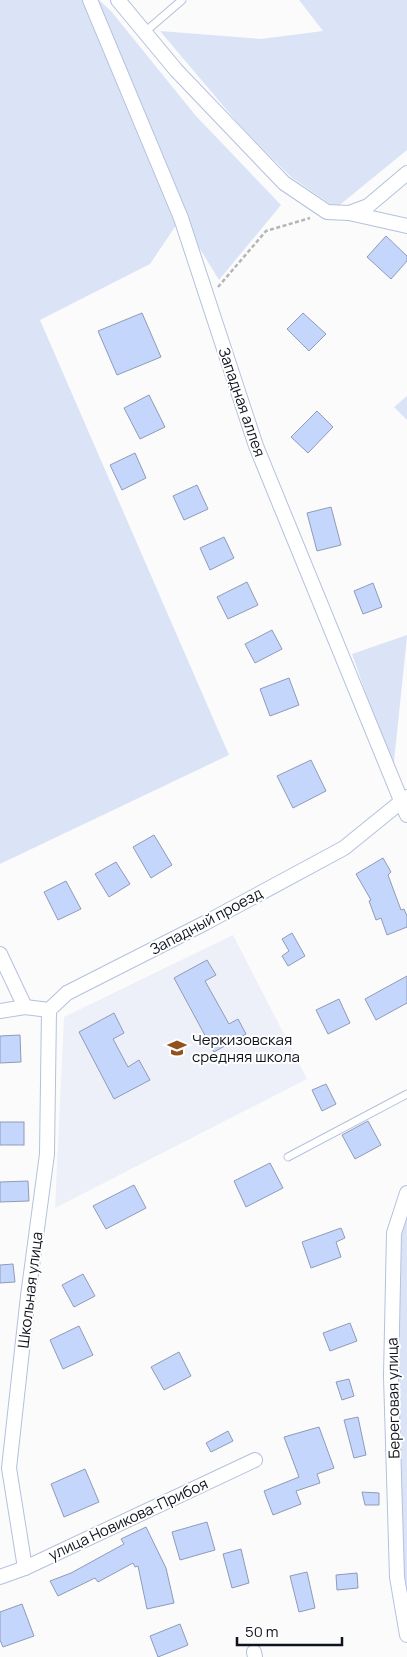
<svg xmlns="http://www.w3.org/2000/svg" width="407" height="1657" font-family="Manrope,sans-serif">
  <rect width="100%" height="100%" fill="#fbfbfb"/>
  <polygon fill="#edf0f8" points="233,935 307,1079 55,1208 64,1017"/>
  <g fill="#dbe4f7">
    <polygon points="0,0 99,0 111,11 196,116 281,205 219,280 181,218 150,264 40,320 229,755 0,864"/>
    <polygon points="299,0 407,0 407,150 336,208 291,177 241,127 160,31 261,39 323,31"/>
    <polygon points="407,396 407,420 394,407"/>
    <polygon points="407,635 407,637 393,771 352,654"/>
    <polygon points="407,1192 407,1635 397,1577 394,1233"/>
  </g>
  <g fill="#c5d6fc" stroke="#8f9bb7">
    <polygon points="386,236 407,256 407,261 391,279 367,257"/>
    <polygon points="142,313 161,357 117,375 98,331"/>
    <polygon points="303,313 326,334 309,351 287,329"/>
    <polygon points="149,395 165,427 140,439 124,408"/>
    <polygon points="317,411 333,427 308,453 291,437"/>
    <polygon points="135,453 146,478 122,490 110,465"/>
    <polygon points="197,485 208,509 184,520 173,496"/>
    <polygon points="331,507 341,545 317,551 307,513"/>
    <polygon points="224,537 234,558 210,570 200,548"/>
    <polygon points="247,582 258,605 228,619 217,597"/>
    <polygon points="373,583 382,607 363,614 354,591"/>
    <polygon points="272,630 282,649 255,663 245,644"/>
    <polygon points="289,678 299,705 270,716 260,689"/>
    <polygon points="311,760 326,791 293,808 277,776"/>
    <polygon points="154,835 172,865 151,878 133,847"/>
    <polygon points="383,858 391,872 388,875 401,910 404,909 407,916 407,927 387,935 381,918 376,920 369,901 371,900 356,874"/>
    <polygon points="116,862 130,884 109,897 95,874"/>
    <polygon points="66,881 81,909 58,920 44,892"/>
    <polygon points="292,933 305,956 288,966 282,956 289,951 282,939"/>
    <polygon points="207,960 216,975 205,981 229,1024 238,1019 246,1034 214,1052 174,978"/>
    <polygon points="407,976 407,1003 376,1020 365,999"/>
    <polygon points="339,999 350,1023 328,1034 316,1010"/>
    <polygon points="114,1013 124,1033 113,1039 128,1067 139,1060 150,1080 114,1099 79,1032"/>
    <polygon points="20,1035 21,1062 0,1063 0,1036"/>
    <polygon points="326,1084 336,1104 322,1111 312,1090"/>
    <polygon points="368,1121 381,1145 355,1159 342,1135"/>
    <rect x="0" y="1122" width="24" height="23"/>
    <polygon points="270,1163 283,1188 246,1207 234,1181"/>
    <polygon points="28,1181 29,1201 0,1202 0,1182"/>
    <polygon points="134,1185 146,1208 106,1229 93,1206"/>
    <polygon points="341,1228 345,1238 336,1242 341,1257 311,1268 302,1242"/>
    <polygon points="13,1264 15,1282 0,1283 0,1265"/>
    <polygon points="83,1274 95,1296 74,1307 62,1285"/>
    <polygon points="350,1323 357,1341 330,1351 323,1333"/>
    <polygon points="79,1326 93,1355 63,1369 50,1340"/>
    <polygon points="179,1352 191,1376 164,1390 151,1367"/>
    <polygon points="349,1379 354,1396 342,1400 336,1382"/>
    <polygon points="358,1417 366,1455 354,1458 344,1420"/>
    <polygon points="319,1427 334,1468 317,1474 320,1483 296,1491 301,1504 273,1515 264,1491 299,1477 284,1437"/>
    <polygon points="228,1431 233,1441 211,1452 206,1443"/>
    <polygon points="85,1469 99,1502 64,1517 51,1484"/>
    <polygon points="362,1492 379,1493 379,1505 365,1505"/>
    <polygon points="207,1522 215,1550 180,1560 172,1532"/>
    <polygon points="146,1527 166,1568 174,1603 147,1609 138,1566 135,1567 133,1563 98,1582 95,1578 58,1596 50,1581 71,1573 124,1544 121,1539"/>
    <polygon points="241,1549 249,1583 232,1588 223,1554"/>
    <polygon points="307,1572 315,1608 299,1612 290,1576"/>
    <polygon points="357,1573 358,1588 337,1590 336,1575"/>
    <polygon points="22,1604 34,1636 3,1647 0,1640 0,1612"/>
    <polygon points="180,1624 188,1645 158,1657 150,1636"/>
  </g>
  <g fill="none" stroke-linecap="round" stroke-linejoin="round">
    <g stroke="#b4c1dd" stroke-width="9">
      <g id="service">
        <polyline points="146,31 182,0"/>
        <polyline points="288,1157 407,1094"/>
      </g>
    </g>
    <g stroke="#b4c1dd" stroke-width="16">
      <g id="minor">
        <polyline points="90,0 181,218 256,446 407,815"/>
        <polyline points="118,0 176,70 284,183 327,212 349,213 368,206 407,173"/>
        <polyline points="349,213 407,226"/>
        <polyline points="0,954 25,1007"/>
        <polyline points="0,1011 25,1007 49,1010 67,993 205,923 344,848 407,797"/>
        <polyline points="407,1193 394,1233 391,1376 397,1577 407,1635"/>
        <polyline points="25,1568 9,1468 28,1296 47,1154 49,1010"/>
        <polyline points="0,1577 25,1568 255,1460"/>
        <polyline points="254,1652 255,1657"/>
      </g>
    </g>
    <polyline stroke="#b4b5b8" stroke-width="2.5" stroke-dasharray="4 2.5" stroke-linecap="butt" points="218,287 266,231 310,218"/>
    <use href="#service" stroke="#fff" stroke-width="7"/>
    <use href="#minor" stroke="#fff" stroke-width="14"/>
  </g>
  <defs>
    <g id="school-bare" transform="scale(1.5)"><path d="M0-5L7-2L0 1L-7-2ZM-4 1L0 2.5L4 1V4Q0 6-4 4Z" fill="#93521d" stroke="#fff" stroke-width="2.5" paint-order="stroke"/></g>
  </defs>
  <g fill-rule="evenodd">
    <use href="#school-bare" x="177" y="1048"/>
  </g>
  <g text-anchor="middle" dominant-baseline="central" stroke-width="4" stroke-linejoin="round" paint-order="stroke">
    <g font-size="15" fill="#0f131d" stroke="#fff">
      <text transform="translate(242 402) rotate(71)">Западная аллея</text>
      <text transform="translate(206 921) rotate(-28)">Западный проезд</text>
      <text transform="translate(30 1290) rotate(-83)">Школьная улица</text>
      <text transform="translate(393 1398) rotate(-91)">Береговая улица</text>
      <text transform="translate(128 1519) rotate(-25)">улица Новикова-Прибоя</text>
    </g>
    <g font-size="15" fill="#0f131d" stroke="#fff" text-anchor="start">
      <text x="192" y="1039">Черкизовская<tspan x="192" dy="17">средняя школа</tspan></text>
    </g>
  </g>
  <path d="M237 1637v8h105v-8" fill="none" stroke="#0f131d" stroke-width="2.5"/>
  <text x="245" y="1637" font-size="15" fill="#0f131d" stroke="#ffffff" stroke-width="4" paint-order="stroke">50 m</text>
</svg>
